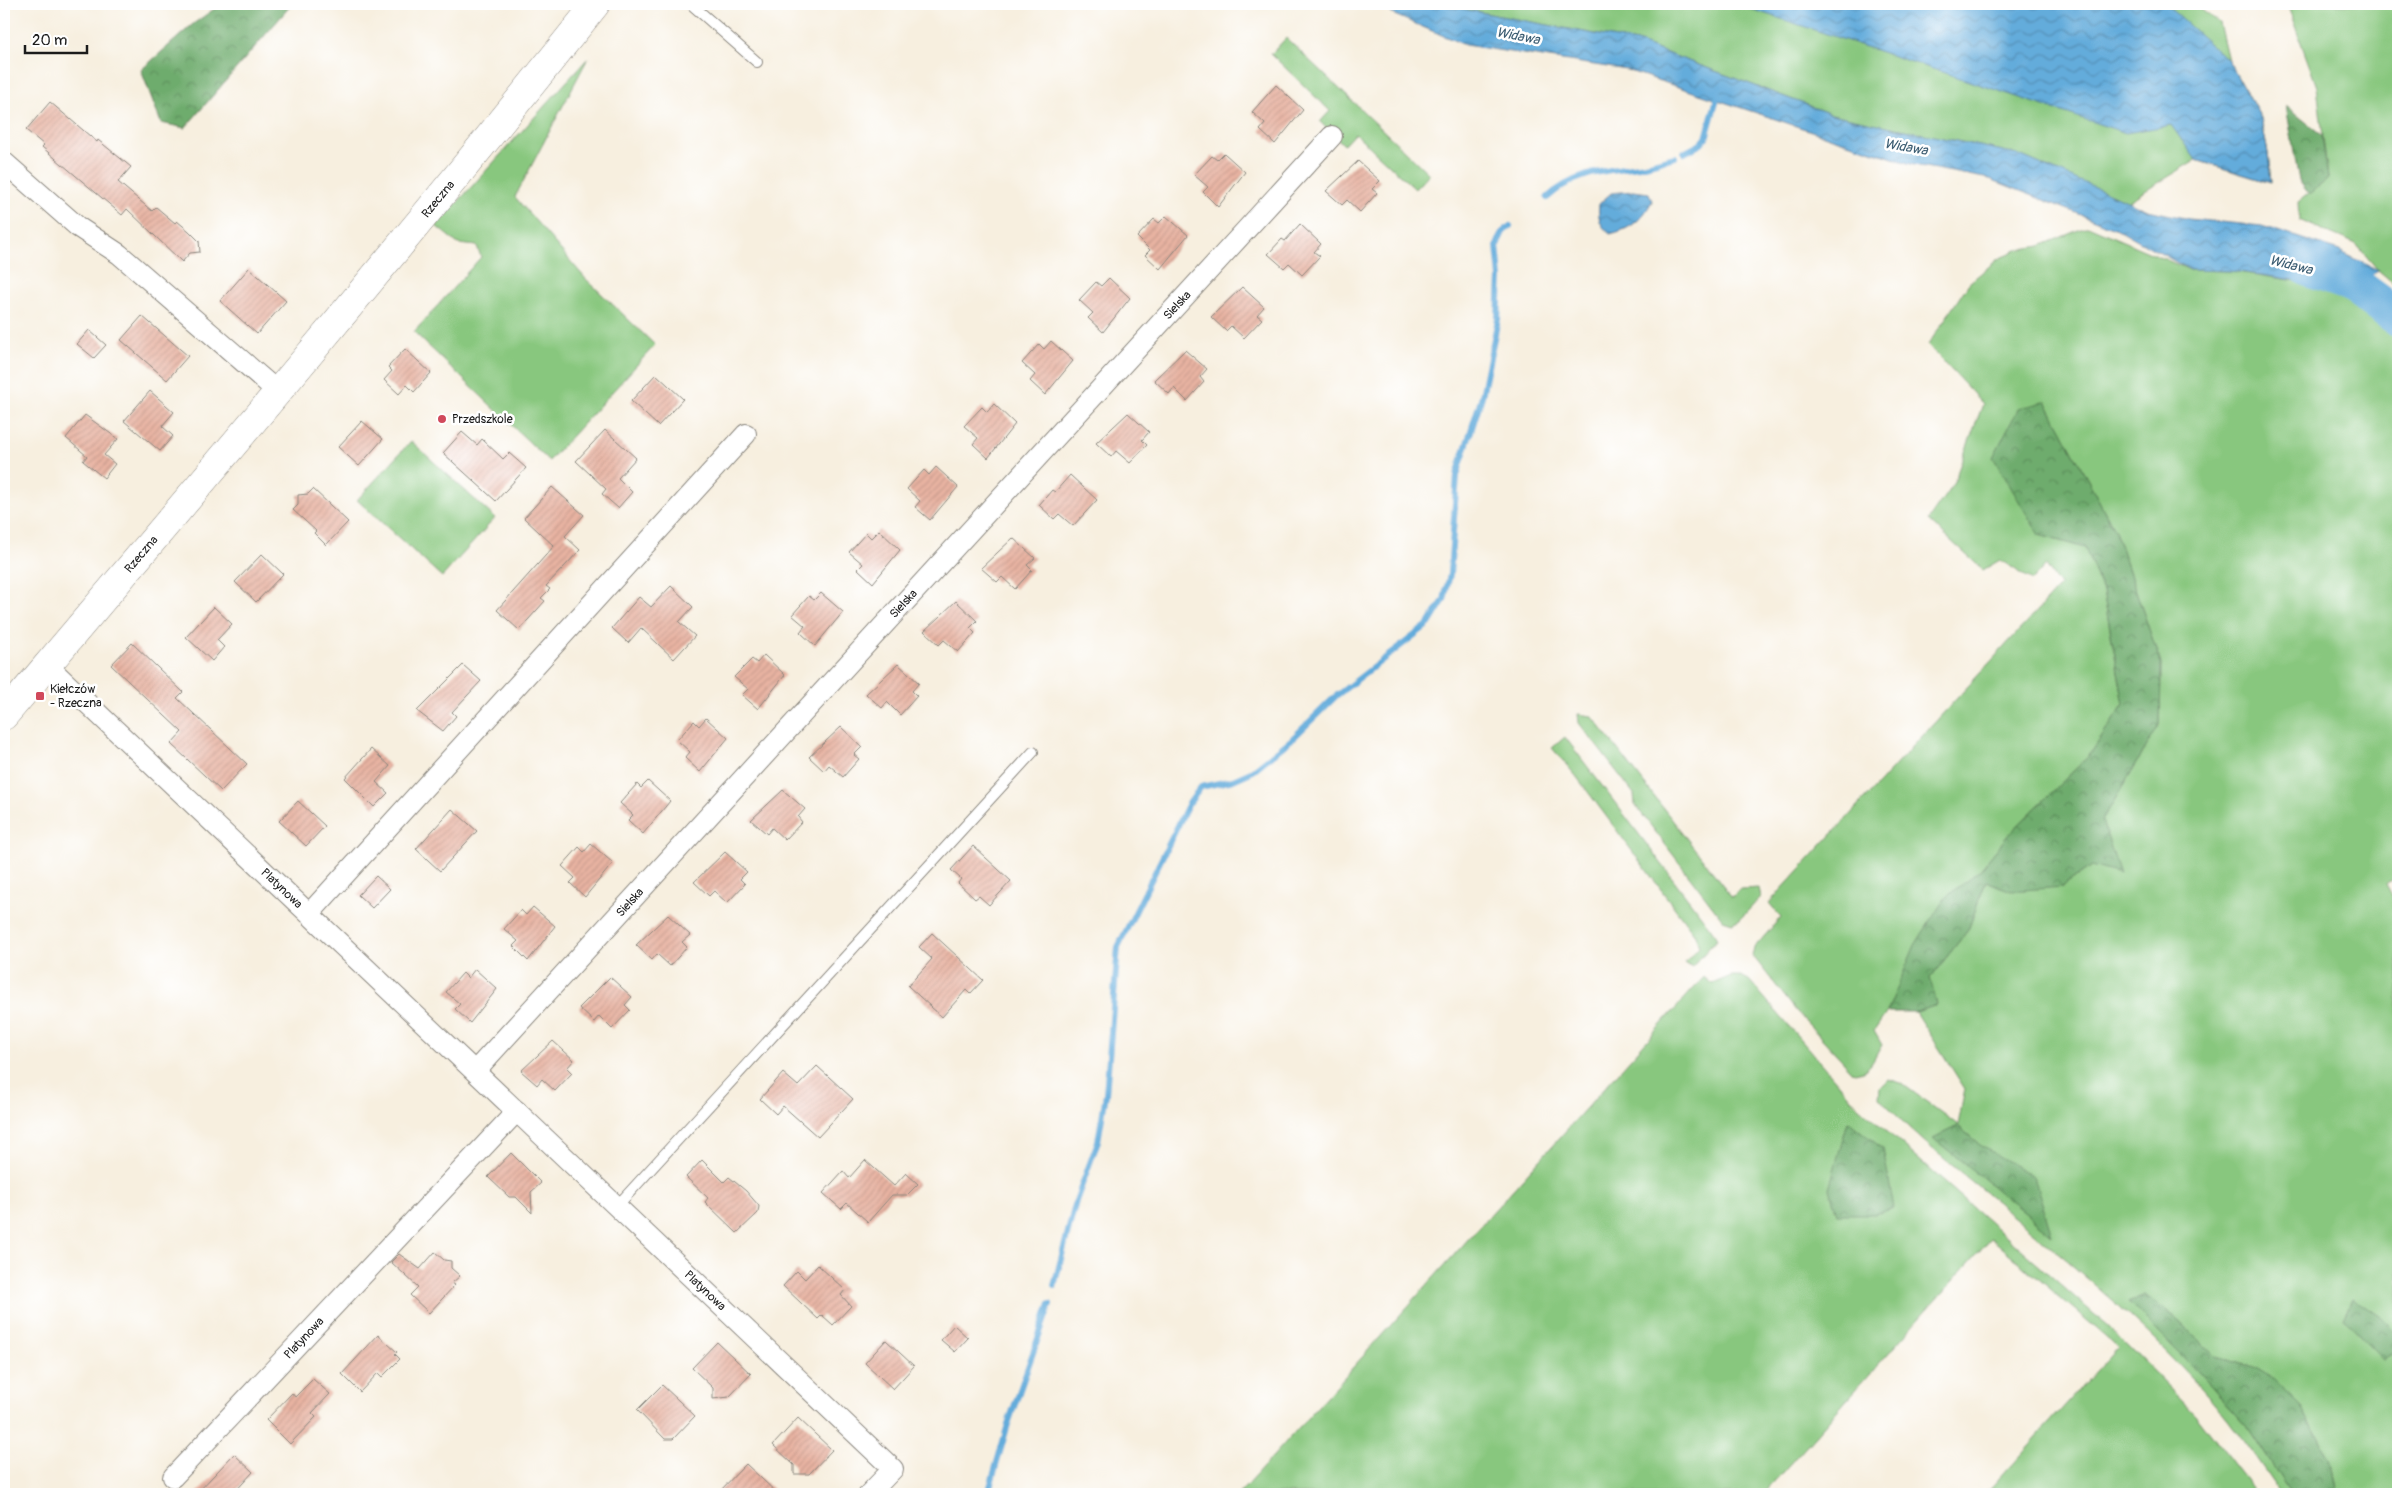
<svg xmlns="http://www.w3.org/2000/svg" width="2402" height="1498" font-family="Pangolin,sans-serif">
  <defs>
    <pattern id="forest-crowns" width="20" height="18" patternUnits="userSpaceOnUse" patternTransform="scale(1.25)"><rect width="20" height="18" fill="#6eac6d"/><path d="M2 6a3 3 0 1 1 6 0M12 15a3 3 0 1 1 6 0" fill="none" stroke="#5a8b59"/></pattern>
    <pattern id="water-waves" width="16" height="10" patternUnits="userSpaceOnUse" patternTransform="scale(1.25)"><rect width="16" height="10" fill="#64acdb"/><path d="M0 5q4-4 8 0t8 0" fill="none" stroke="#528bb1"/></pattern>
    <pattern id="building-hatch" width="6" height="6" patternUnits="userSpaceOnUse" patternTransform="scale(1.25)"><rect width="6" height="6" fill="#e8b3a2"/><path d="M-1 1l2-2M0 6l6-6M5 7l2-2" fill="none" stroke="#c6998b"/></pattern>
  </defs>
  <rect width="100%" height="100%" fill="#fff"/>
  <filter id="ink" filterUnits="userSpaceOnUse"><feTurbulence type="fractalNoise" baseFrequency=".02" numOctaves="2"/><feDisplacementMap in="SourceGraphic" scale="10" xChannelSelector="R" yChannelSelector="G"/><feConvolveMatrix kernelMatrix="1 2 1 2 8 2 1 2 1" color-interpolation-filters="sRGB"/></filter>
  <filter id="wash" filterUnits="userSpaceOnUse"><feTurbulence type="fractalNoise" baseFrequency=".0096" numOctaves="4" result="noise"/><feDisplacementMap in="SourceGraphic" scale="20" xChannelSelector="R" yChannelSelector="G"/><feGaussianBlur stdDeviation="1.12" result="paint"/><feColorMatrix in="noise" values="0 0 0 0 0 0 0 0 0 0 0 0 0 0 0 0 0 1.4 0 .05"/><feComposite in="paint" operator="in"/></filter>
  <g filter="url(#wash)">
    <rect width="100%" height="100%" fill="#f7efdf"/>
    <g fill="#88c77e" stroke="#52724d" fill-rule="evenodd">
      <polygon points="1437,4 2194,4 2219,23 2228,60 2261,118 2268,153 2271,183 2196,160 2127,202 2017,154 1831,114 1637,42"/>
      <polygon points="2287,4 2398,4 2398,287 2378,270 2356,244 2299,220 2298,202 2328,178 2317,87"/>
      <polygon points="1286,38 1429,174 1415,189 1355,133 1344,145 1320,122 1330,111 1271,54"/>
      <polygon points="588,58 515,197 585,278 655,345 549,461 414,332 481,257 477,246 458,244 436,226"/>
      <path d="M2088 226 2190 270 2231 271 2323 285 2346 295 2398 339V875L2386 885 2398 907V1336L2383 1319 2384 1359 2398 1351V1494H2337L2330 1458 2301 1406 2249 1365 2215 1356 2175 1318 2145 1295 2128 1302 2190 1364 2247 1426 2291 1494H2281C2259 1462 2237 1429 2211 1400 2153 1333 2083 1274 2015 1217 1968 1177 1920 1143 1879 1097L1880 1087 1888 1079 1901 1083 1958 1125 1965 1089 1916 1012 1937 1005 1930 978 1968 930 1986 881 2062 887 2091 866 2102 821 2160 724 2161 664 2116 533 2046 401 2039 535 2085 548 2103 591 2124 704 2089 756 2009 834 1980 870 1945 898 1887 1012 1874 1031 1882 1045C1873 1059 1872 1071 1854 1073L1797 1012 1752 955 1754 948 1781 917 1769 903 2060 586 2046 565 2032 580 2000 560 1983 570 1928 520 1953 484 1983 404 1928 345 1969 283 1998 259 2016 250 2040 246ZM1958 1126 1980 1145 2051 1234 1934 1138Z"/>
      <polygon points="411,441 495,518 442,577 357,500"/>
      <polygon points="1578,714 1592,716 1732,897 1741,889 1759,888 1761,897 1740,919 1732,923 1723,920 1635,805 1634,794 1579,723"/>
      <polygon points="1565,737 1712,930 1717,939 1692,967 1685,962 1699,947 1695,935 1576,776 1552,748"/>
      <polygon points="1731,976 1741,976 1749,980 1857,1105 2111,1329 2196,1415 2257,1494 1985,1494 2118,1347 1991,1238 1763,1494 1239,1494 1704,977 1712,984"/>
    </g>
    <g fill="url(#forest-crowns)" stroke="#456444">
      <polygon points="221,4 292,4 185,128 161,123 141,70 193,24"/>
      <polygon points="2286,106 2322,135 2328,178 2309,194 2299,181"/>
      <polygon points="2046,401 2116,533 2161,664 2160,724 2102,821 2120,874 2091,866 2062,887 2011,891 1986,881 1968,930 1930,978 1937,1005 1916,1012 1887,1012 1915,945 1945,898 1980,870 2009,834 2089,756 2124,704 2103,591 2085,548 2039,535 1993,457 2018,409"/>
      <polygon points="1848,1121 1883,1149 1894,1208 1875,1214 1837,1214 1829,1188"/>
      <polygon points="1958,1126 1980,1145 2034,1177 2052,1235 1933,1138"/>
      <polygon points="2145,1295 2175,1318 2215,1356 2249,1365 2274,1380 2301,1406 2330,1458 2337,1494 2291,1494 2247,1426 2190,1364 2128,1302"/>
      <polygon points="2353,1298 2383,1319 2398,1336 2398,1351 2384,1359 2344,1318"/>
    </g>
    <g fill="url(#water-waves)" stroke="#40647c">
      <polygon points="1381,4 1437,4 1637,42 1831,114 2017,154 2148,210 2189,219 2262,226 2337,250 2378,270 2346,295 2323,285 2275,277 2231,271 2190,270 2122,231 1990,179 1914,165 1627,70 1465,45 1390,13"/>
      <polygon points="1736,4 2165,4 2228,60 2261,118 2268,153 2271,183 2196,160 2171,125 2126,133"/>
      <path d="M1633 191 1649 193 1652 201C1642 220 1631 229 1610 234 1599 225 1598 218 1599 204L1611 193Z"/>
    </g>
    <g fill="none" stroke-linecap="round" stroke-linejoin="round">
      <g stroke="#64acdb" stroke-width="6">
        <polyline points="1684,153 1701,144 1706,138 1719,91"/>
        <path d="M1547 198C1576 171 1608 171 1645 165 1655 163 1665 159 1675 157"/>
        <polyline points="1054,1286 1076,1201 1098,1141 1106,1094 1118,947 1188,805 1201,787 1233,780 1251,772 1292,739 1336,696 1429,624 1444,600 1450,574 1457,475 1482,396 1498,319 1500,278 1497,245 1503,232 1510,226"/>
        <polyline points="988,1494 1008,1424 1050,1304"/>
      </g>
      <polyline stroke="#64acdb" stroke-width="38" points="2309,268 2351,283 2398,317"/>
    </g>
    <g id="blocks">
      <g fill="url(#building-hatch)">
        <polygon points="1276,85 1303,110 1275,144 1260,130 1265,124 1252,112"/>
        <polygon points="50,102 97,142 98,140 131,167 118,182 152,211 156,207 175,223 177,221 189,231 199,241 200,252 190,253 182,262 127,209 122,215 42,147 44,145 26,130"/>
        <polygon points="1224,153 1245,172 1218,207 1203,192 1208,187 1194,175 1212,156 1217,160"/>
        <polygon points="1358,161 1380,181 1372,189 1377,193 1360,212 1347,200 1342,205 1326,191"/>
        <polygon points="1166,216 1188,235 1160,269 1145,255 1150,250 1137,237 1154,219 1159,223"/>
        <polygon points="1300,224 1321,244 1314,252 1320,256 1302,275 1289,263 1284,268 1268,254 1282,239 1285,241"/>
        <polygon points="249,268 286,301 257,334 220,301"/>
        <polygon points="1109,278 1130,298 1103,332 1088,318 1093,313 1079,300 1096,282 1101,286"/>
        <polygon points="1242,287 1264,307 1257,315 1262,319 1244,338 1231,326 1226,331 1211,317"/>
        <polygon points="142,316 188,356 167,380 121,340"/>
        <polygon points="89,330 106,345 94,358 77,344"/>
        <polygon points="1051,341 1073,361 1045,395 1030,381 1035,375 1022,363 1039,344 1044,349"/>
        <polygon points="405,349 431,373 414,392 407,385 399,394 384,380 392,371 388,367"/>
        <polygon points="1185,350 1207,369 1200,377 1204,382 1187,401 1174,388 1169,394 1154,380"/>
        <polygon points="656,374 683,399 658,426 631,401"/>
        <polygon points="150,391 174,412 162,426 173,436 160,451 124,421"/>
        <polygon points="994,404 1015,424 988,458 973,444 978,438 964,426 982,407 987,412"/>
        <polygon points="1128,413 1149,432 1142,440 1147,445 1130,463 1116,451 1111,457 1096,443"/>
        <polygon points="85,415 118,439 104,455 115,464 104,478 83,461 87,456 66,438"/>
        <polygon points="362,421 383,439 359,466 338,447"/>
        <polygon points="605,430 636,458 618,478 632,492 618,508 602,494 606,489 576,461"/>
        <polygon points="462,432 477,445 482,439 503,459 509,453 526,468 496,501 443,453"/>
        <polygon points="936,467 958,487 930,520 915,507 920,501 907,489 924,470 929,475"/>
        <polygon points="1070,475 1097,500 1073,526 1059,514 1054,519 1039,505 1052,490 1055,492"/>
        <polygon points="552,487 584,515 565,536 580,550 546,586 550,589 541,598 545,601 519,630 497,610 554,546 524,518"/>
        <polygon points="313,489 348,522 326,545 314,533 316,531 293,510 298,505 298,495 308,494"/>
        <polygon points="879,530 900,550 873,583 858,569 863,564 849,552 866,533 871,538"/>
        <polygon points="1013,538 1035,558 1027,565 1032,570 1015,589 1002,577 997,582 981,568"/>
        <polygon points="262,554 283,574 256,602 235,582"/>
        <polygon points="671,586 693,607 679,622 695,636 674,659 641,628 628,643 612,628 639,597 651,607"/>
        <polygon points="821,593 843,612 815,646 800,632 805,626 792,615 809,596 814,600"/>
        <polygon points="956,601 977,621 970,628 975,633 958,652 944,640 939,645 924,631"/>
        <polygon points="214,607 232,624 217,640 224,647 212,661 186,637"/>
        <polygon points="132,643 183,692 177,698 247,764 221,791 171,744 182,732 111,665"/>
        <polygon points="764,655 785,675 758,709 742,695 748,689 734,677 752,659 757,663"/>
        <polygon points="898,664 919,683 912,691 917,696 900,715 887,702 882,708 866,694"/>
        <polygon points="463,665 481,681 452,712 456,716 443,731 417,711"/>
        <polygon points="706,718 728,738 700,772 685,758 690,752 677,740 694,721 699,726"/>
        <polygon points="841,727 862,747 854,755 859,759 843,777 829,765 824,771 809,757"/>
        <polygon points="371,749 390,766 376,782 388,793 374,807 345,778"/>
        <polygon points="648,781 670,801 643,834 628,820 633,815 620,803 637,784 641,788"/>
        <polygon points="783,790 805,809 798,817 802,822 785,840 772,828 767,834 751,820"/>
        <polygon points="298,801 325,826 306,846 279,821"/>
        <polygon points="452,809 477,831 440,871 416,849"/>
        <polygon points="591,844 613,863 585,897 570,883 575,878 562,866 579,847 584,852"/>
        <polygon points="973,846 1011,881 989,905 979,896 975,899 958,883 961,879 951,870"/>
        <polygon points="725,852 747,872 740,879 745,884 727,903 714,891 709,896 694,882"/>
        <polygon points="376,876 390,889 372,908 358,895"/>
        <polygon points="533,907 555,926 528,961 513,946 518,941 504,929 521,910 526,915"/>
        <polygon points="668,915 690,935 682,942 687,947 670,966 657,954 652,960 636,945"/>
        <polygon points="932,933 983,980 970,994 966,990 942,1017 908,986 932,959 919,947"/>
        <polygon points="475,969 497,989 470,1023 455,1009 460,1004 446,992 463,973 468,978"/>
        <polygon points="610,977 632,997 625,1005 630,1010 612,1029 599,1016 594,1022 579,1008"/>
        <polygon points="553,1041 574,1060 567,1068 572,1073 555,1091 542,1079 537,1085 521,1071"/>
        <polygon points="817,1066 853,1099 818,1137 783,1106 776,1114 760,1099 783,1073 798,1086"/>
        <polygon points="511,1153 541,1183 531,1192 532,1213 516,1197 509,1197 488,1177"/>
        <polygon points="702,1160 724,1182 729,1177 746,1191 759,1206 758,1213 737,1233 705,1202 708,1198 686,1177"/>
        <polygon points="865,1160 894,1186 906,1173 918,1184 907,1195 892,1195 868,1222 847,1203 841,1209 823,1193 843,1171 849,1178"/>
        <polygon points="435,1252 444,1260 451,1261 451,1268 460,1276 452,1283 455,1285 429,1313 410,1295 418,1287 391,1262 399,1254 420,1269"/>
        <polygon points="818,1265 845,1290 841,1295 851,1306 833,1325 822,1315 818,1319 783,1286 797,1271 805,1279"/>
        <polygon points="954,1325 968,1338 955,1352 941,1340"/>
        <polygon points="378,1335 397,1352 395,1354 400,1359 382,1377 378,1373 360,1392 342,1374"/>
        <polygon points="886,1340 914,1366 893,1389 865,1363"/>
        <polygon points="717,1342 751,1374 729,1397 713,1399 713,1388 692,1368"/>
        <polygon points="313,1379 330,1394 312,1413 316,1417 290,1444 266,1420 292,1393 295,1397"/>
        <polygon points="662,1385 695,1416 673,1439 665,1439 637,1410"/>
        <polygon points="798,1418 832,1450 809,1474 794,1474 794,1465 773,1445"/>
        <polygon points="234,1454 253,1472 233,1494 196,1494"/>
        <polygon points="746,1464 778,1494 717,1494"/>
      </g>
    </g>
  </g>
  <g filter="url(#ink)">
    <use href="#blocks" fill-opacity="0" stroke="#8a867e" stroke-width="1"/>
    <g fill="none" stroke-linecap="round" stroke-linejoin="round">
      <g stroke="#8a867e" stroke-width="12">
        <g id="lane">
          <polyline points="691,4 757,62"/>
          <polyline points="617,1206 1033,752"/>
        </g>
      </g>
      <g stroke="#8a867e" stroke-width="22">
        <g id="street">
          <polyline points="4,162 78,227 119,254 278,392"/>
          <path id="s1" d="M47 665 893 1469 869 1494"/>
          <polyline points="310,913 746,434"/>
          <path id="s2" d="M475 1071 1332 136"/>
          <path id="s3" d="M173 1477 517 1111"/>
        </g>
      </g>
      <g stroke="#8a867e" stroke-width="29">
        <g id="secondary">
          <path id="s4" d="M4 716C204 480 404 245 596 4"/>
        </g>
      </g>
      <use href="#lane" stroke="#fff" stroke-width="10"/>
      <use href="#street" stroke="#fff" stroke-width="20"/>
      <use href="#secondary" stroke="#fff" stroke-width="28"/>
    </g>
  </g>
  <g fill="#d1495b" stroke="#fff" stroke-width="2">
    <circle cx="442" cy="419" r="5"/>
    <rect x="35" y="691" width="10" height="10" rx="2.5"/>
  </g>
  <g text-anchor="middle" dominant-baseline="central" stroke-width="5" stroke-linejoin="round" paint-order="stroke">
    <g font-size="12" fill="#1c1c1c" stroke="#fff">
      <text stroke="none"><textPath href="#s4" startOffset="675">Rzeczna</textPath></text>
      <text stroke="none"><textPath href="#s2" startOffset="1039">Sielska</textPath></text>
      <text stroke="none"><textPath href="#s4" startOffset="212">Rzeczna</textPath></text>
      <text stroke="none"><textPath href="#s2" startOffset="634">Sielska</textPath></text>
      <text stroke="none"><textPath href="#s1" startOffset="324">Platynowa</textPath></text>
      <text stroke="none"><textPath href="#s2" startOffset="229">Sielska</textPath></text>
      <text stroke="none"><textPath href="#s1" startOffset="908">Platynowa</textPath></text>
      <text stroke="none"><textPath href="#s3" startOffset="191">Platynowa</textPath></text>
    </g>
    <g font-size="12" fill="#1c1c1c" stroke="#fff" text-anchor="start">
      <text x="452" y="419">Przedszkole</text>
      <text x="50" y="689">Kiełczów<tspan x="50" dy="14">- Rzeczna</tspan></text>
    </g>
    <g font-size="14" font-style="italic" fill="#3c5d72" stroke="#fff">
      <text transform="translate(1518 36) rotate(11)">Widawa</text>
      <text transform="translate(1906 147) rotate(10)">Widawa</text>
      <text transform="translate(2291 265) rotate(14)">Widawa</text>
    </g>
  </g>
  <rect width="2402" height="1498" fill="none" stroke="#fff" stroke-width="20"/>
  <path d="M25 45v8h62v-8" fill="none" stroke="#1c1c1c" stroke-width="2.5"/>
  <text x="32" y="45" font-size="15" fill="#1c1c1c" stroke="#ffffff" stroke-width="4" paint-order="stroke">20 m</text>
</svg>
